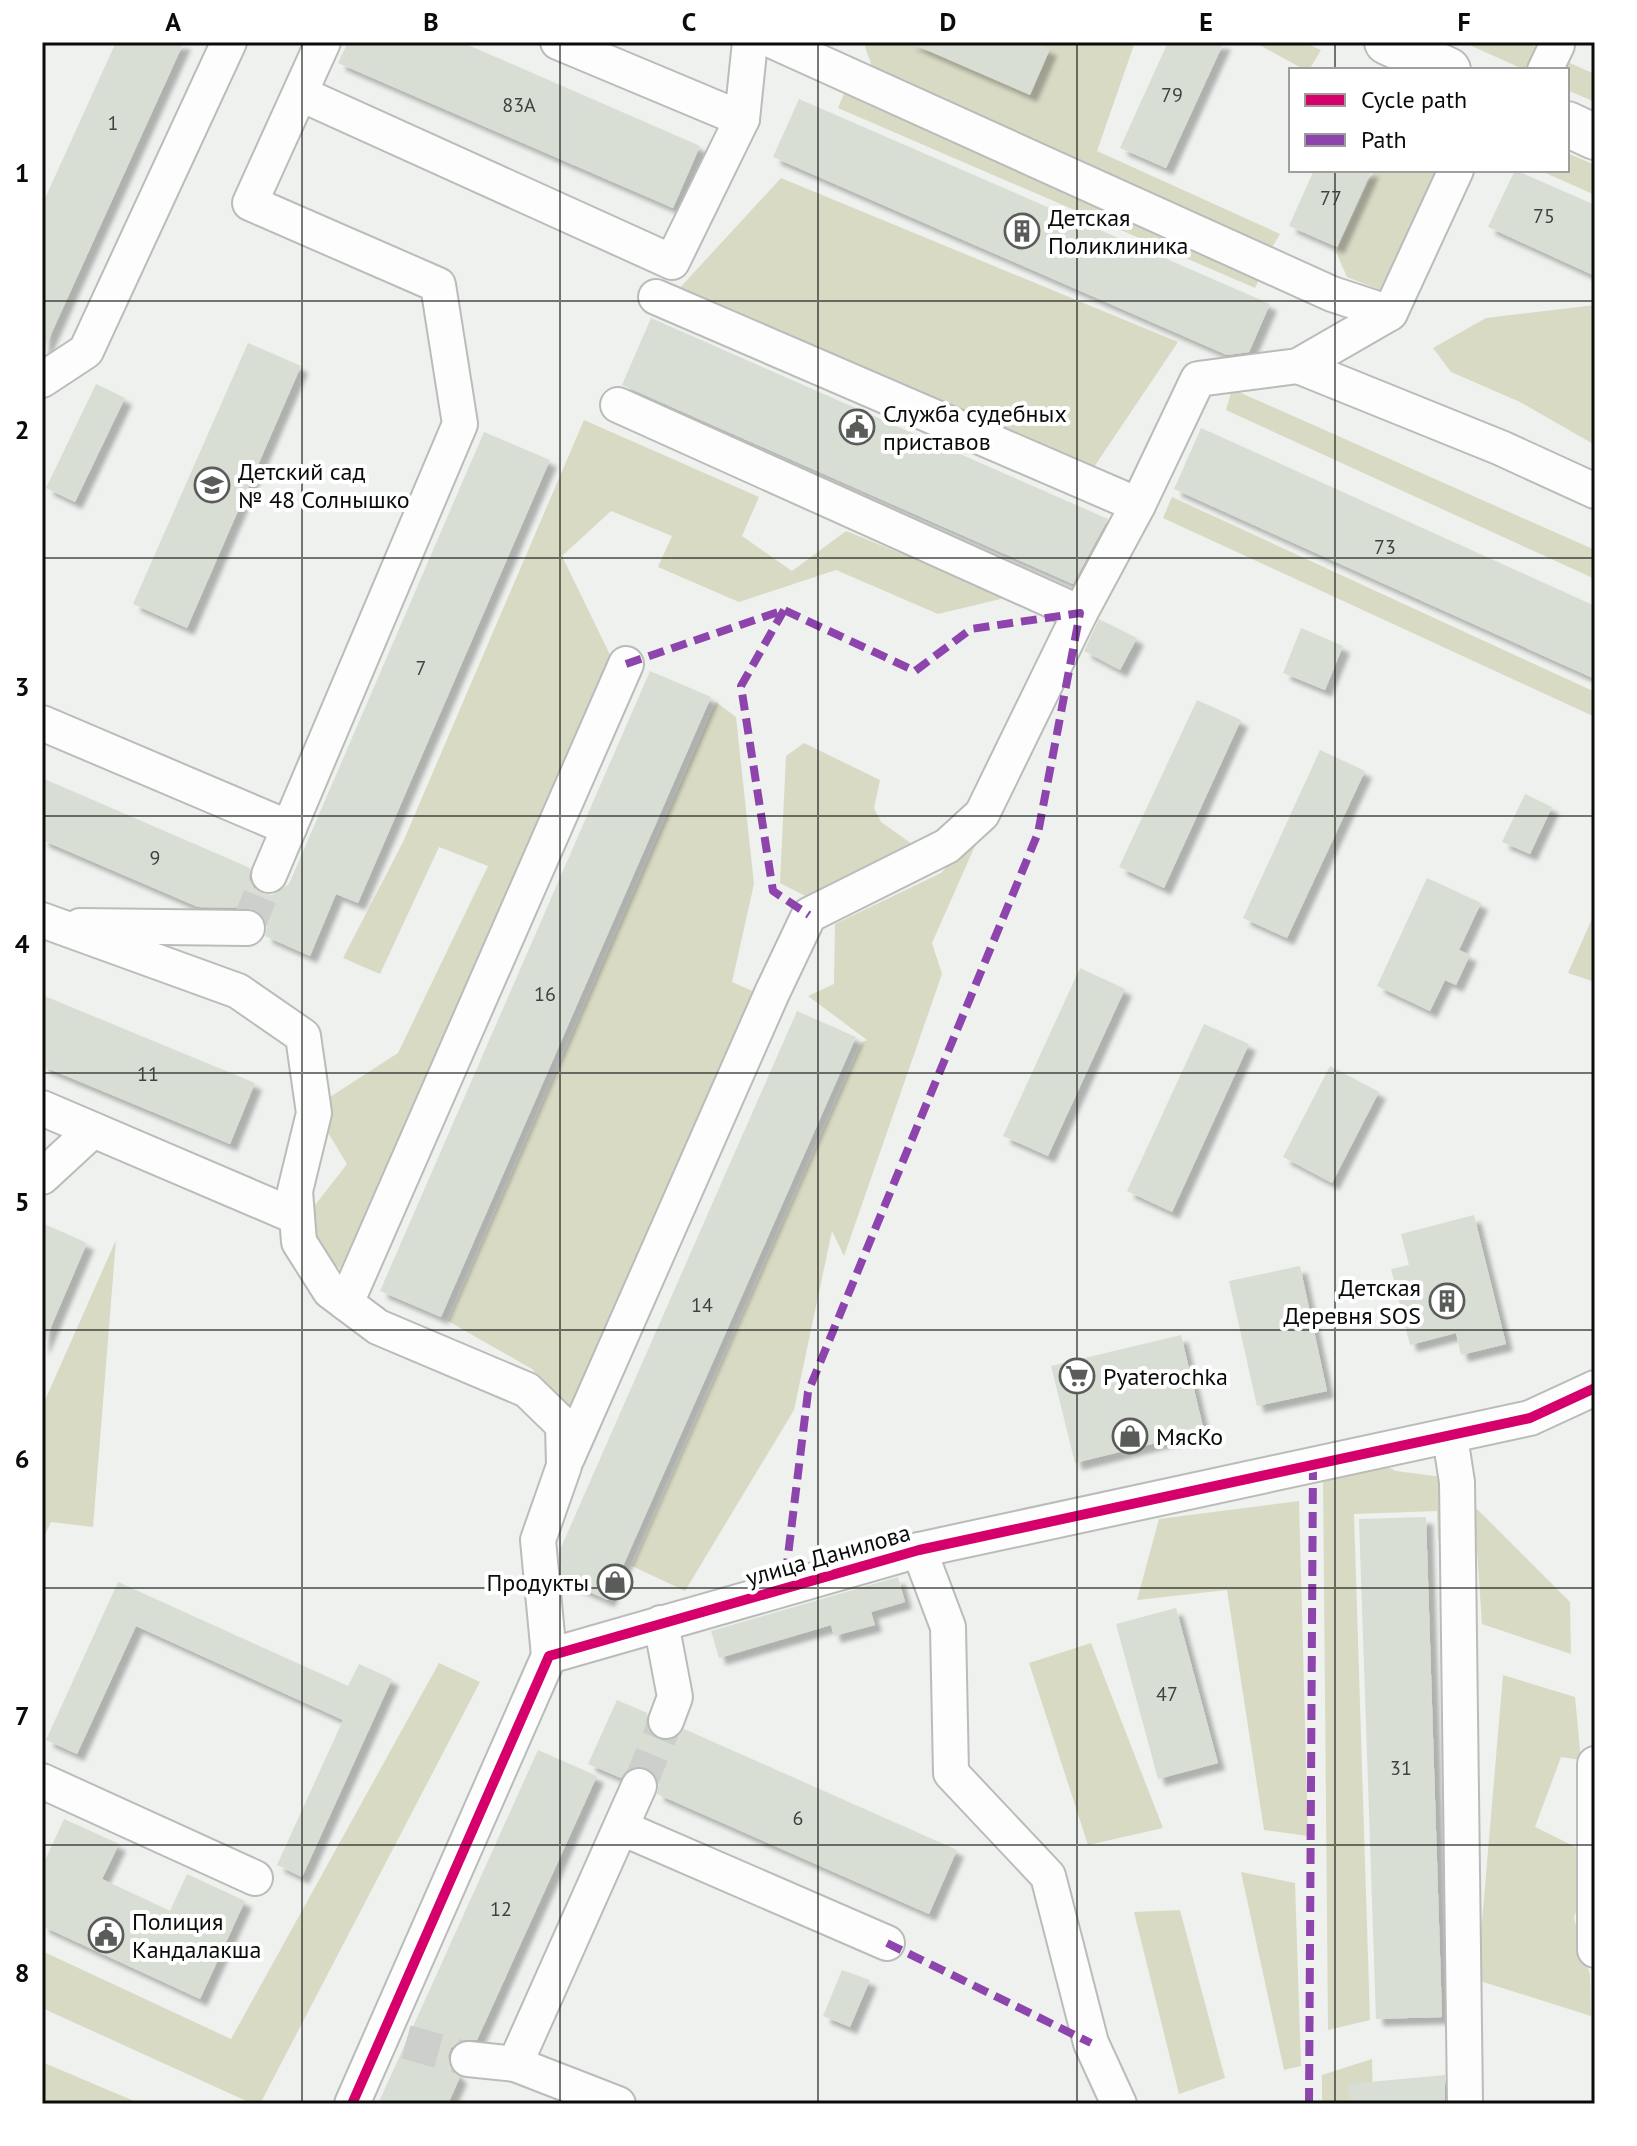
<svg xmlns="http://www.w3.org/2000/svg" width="1637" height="2146" font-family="'PT Sans',sans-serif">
  <defs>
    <filter id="shadow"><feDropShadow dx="7" dy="7" stdDeviation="2" flood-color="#0004"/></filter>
  </defs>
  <rect width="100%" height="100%" fill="#eef1ee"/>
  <g fill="#d9dac4">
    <polygon points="867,42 1135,42 1097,151 1280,234 1269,252 875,75 865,47"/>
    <polygon points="1254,42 1303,42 1321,50 1309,70 1305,70"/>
    <polygon points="1463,42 1525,42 1536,47 1525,70"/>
    <polygon points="1565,61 1595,74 1595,102 1567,90 1567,70 1561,70"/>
    <polygon points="847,87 1263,271 1255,288 838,108"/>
    <polygon points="1567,153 1595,165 1595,195 1539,170 1567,170"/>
    <polygon points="1374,170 1444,170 1388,293 1347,277 1336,252"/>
    <polygon points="781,178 1178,342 1092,470 676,292"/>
    <polygon points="1595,305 1595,445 1520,402 1451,372 1433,348 1486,318"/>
    <polygon points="1232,389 1595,550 1595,579 1226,410"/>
    <polygon points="584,420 759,497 742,536 792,571 846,531 1009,597 938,614 836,570 739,602 658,567 672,536 611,511 562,556 614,663 340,1269 294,1232 347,1164 313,1108 398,1053 488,866 439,847 380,974 343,958 403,842"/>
    <polygon points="1172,497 1595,692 1595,717 1163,518"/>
    <polygon points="716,702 736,717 754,884 732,982 757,993 571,1416 532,1369 448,1321"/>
    <polygon points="804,743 880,780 874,808 881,822 922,851 813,900 780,883 786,756"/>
    <polygon points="982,830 932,943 942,974 844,1256 832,1231 794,1410 685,1591 632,1566 862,1042 867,1040 808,996 834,984 835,924 941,873"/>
    <polygon points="1595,912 1595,982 1568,973"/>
    <polygon points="116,1240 93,1527 51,1522 42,1541 42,1407"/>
    <polygon points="1378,1462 1396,1471 1450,1478 1452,1536 1438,1540 1437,1511 1354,1514 1370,2020 1328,2030 1323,1477"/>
    <polygon points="1299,1501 1308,1836 1264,1830 1227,1590 1137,1600 1159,1519"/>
    <polygon points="1474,1506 1570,1602 1571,1654 1482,1624"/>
    <polygon points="1091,1643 1163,1828 1088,1845 1029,1663"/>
    <polygon points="439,1663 480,1682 260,2104 253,2104 42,2008 42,1951 231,2039"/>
    <polygon points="1503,1675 1575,1697 1581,1760 1561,1757 1535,1827 1594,1856 1574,1918 1590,1975 1591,2016 1477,1980"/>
    <polygon points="1241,1872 1295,1883 1301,2066 1284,2070"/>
    <polygon points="1180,1910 1225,2078 1179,2094 1134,1912"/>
    <polygon points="1372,2059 1373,2104 1322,2104 1322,2075"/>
    <polygon points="42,2062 141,2104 42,2104"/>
  </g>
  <g fill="#d8ded4" filter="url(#shadow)">
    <polygon points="116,42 184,42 42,354 42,205"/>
    <polygon points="348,42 461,42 700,146 673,208 338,63"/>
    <polygon points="908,42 1033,42 1050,49 1030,95"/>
    <polygon points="1168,42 1224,42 1166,168 1120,148"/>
    <polygon points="799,99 1270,304 1249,352 1227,355 773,157"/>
    <polygon points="1314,170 1372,170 1337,247 1289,226"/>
    <polygon points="1515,170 1595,205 1595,276 1488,227"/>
    <polygon points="651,318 1108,519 1073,584 622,385"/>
    <polygon points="248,343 301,366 187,628 133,604"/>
    <polygon points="96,384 125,398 75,502 46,488"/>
    <polygon points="1201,428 1595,606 1595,679 1174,489"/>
    <polygon points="484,432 550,460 358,903 336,894 310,956 265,936 267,927 265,919 256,910 247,908 198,907 42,840 42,778 250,868 249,878 254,888 261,893 272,895 289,884"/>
    <polygon points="1099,619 1137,638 1120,670 1084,651"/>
    <polygon points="1301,628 1343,646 1325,690 1283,673"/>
    <polygon points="650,671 711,697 441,1317 380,1291"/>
    <polygon points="1197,700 1241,720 1164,888 1119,867"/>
    <polygon points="1320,750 1365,771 1287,938 1243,918"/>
    <polygon points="1525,794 1552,807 1530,854 1502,842"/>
    <polygon points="1427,878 1481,903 1459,950 1470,955 1456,985 1445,980 1430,1011 1377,986"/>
    <polygon points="1080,968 1125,989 1048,1156 1003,1136"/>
    <polygon points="42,995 255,1083 230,1144 42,1066"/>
    <polygon points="797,1011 856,1037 608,1600 562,1580 559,1552"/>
    <polygon points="1204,1024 1249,1044 1172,1212 1127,1191"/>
    <polygon points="1330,1066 1379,1092 1332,1183 1283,1157"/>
    <polygon points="1474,1215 1506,1344 1461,1355 1456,1333 1410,1345 1391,1269 1409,1265 1401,1234"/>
    <polygon points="42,1223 87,1243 42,1348"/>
    <polygon points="1300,1266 1327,1391 1257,1406 1229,1281"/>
    <polygon points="1181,1335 1204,1431 1075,1463 1051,1366"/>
    <polygon points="1426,1517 1442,2017 1376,2019 1359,1519"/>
    <polygon points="898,1577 905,1602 871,1612 875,1625 834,1636 831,1625 719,1658 711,1631"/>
    <polygon points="118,1582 348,1686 359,1664 392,1679 302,1877 277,1865 343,1720 136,1626 77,1754 46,1740"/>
    <polygon points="1176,1608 1218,1763 1158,1779 1116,1624"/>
    <polygon points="617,1700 647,1713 646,1725 651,1734 658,1739 670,1740 678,1737 684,1729 957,1850 929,1914 657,1794 659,1783 656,1775 648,1768 636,1766 627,1770 621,1778 588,1764"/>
    <polygon points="538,1750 597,1776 477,2040 461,2040 451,2048 448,2056 450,2066 460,2077 448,2104 378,2104"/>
    <polygon points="64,1819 119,1844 102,1879 170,1911 187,1874 245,1901 200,1999 42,1926 42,1867"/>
    <polygon points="842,1970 870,1980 850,2027 823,2016"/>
    <polygon points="1445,2075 1445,2104 1349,2104 1348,2084"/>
  </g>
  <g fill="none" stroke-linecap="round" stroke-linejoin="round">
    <g stroke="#cccfcc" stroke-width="34" stroke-dasharray="34 17" stroke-linecap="butt">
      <polyline points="247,928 269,875"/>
      <polyline points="639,1786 666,1721"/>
      <polyline points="406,2042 468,2059"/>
    </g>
    <g stroke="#babcba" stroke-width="38">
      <g id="minor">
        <polyline points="558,42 742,119 750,42"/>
        <polyline points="775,42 1332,294 1390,313"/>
        <polyline points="1545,70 1557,45"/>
        <polyline points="301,94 672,262 742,119"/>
        <polyline points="656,297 1138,505"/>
        <polyline points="1298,366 1501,448 1595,491"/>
        <polyline points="42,380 86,351 229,42"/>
        <polyline points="618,405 1080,613 1138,505 1198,379 1298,366 1390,313 1456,170"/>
        <polyline points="42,723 289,828"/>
        <polyline points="269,875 460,424 438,285 250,203 323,42"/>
        <polyline points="42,920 238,991 303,1036 314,1113 295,1191 299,1242 330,1291 378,1327 527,1390 563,1425 564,1466 538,1540 549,1656"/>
        <polyline points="80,926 247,928"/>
        <polyline points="42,1108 297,1217"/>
        <polyline points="42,1177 93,1130"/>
        <polyline points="346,1303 626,664"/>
        <polyline points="1450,1437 1457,1482 1465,2104"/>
        <polyline points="567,1458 772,993 809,915 947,846 982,814 1080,613"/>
        <polyline points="919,1550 948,1627 951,1773 1048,1876 1091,2043 1119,2104"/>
        <polyline points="661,1623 675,1697 666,1721"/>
        <polyline points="1595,1764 1595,1950"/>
        <polyline points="42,1781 255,1878"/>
        <polyline points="622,1828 887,1943"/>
        <polyline points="468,2059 515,2064 639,1786"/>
        <polyline points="515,2064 618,2104"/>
        <polyline points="352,2104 549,1656 919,1550 1530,1418 1595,1388"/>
      </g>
    </g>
    <g stroke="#babcba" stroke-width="48">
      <g id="major">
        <polyline points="1387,42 1448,70"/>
        <polyline points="1567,124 1595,137"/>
      </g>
    </g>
    <use href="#minor" stroke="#fcfdfc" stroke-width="34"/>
    <use href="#major" stroke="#fcfdfc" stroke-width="44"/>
    <g stroke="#8e44ad" stroke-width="8" stroke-dasharray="16 8" stroke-linecap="butt">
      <polyline points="784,610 741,686 773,891 809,915"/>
      <polyline points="626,664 784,610 915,671 971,629 1080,613 1038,833 808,1392 784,1588"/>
      <polyline points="887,1943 1091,2043"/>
      <polyline points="1309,2104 1313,1465"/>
    </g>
    <g stroke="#fff" stroke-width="15">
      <polyline id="cycleway" points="352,2104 549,1656 919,1550 1530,1418 1595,1388"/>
    </g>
    <use href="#cycleway" stroke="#d6006c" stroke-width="10"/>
  </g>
  <path fill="none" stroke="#0a0c0a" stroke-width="2" stroke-opacity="0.55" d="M302 42V2104M560 42V2104M818 42V2104M1077 42V2104M1335 42V70M1335 170V2104M42 301H1595M42 558H1595M42 816H1595M42 1073H1595M42 1330H1595M42 1588H1595M42 1845H1595"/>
  <defs>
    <g id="building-ring" transform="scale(1.8)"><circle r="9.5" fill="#fff" stroke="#5a5c5a" stroke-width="1.5"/><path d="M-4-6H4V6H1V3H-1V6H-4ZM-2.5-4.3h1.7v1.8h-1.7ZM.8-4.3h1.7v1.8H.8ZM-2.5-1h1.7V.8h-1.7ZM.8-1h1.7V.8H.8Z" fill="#5a5c5a"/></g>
    <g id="civic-ring" transform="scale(1.8)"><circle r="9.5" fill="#fff" stroke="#5a5c5a" stroke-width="1.5"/><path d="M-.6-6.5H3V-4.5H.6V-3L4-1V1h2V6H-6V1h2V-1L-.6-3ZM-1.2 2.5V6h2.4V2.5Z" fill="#5a5c5a"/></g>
    <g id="school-ring" transform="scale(1.8)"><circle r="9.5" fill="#fff" stroke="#5a5c5a" stroke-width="1.5"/><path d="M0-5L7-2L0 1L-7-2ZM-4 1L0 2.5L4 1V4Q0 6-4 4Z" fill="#5a5c5a"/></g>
    <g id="supermarket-ring" transform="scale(1.8)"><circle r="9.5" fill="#fff" stroke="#5a5c5a" stroke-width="1.5"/><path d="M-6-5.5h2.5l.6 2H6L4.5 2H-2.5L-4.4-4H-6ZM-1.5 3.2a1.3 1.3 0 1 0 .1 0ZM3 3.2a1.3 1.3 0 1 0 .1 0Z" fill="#5a5c5a"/></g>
    <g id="shop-ring" transform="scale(1.8)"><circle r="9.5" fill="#fff" stroke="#5a5c5a" stroke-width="1.5"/><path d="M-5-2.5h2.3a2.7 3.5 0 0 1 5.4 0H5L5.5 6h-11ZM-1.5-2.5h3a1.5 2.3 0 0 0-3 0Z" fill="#5a5c5a"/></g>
  </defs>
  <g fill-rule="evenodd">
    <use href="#building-ring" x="1022" y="231"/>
    <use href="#civic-ring" x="857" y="427"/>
    <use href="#school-ring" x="212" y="485"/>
    <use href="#building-ring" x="1447" y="1301"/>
    <use href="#supermarket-ring" x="1077" y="1376"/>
    <use href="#shop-ring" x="1130" y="1436"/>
    <use href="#shop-ring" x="615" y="1582"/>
    <use href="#civic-ring" x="106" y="1935"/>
  </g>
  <g text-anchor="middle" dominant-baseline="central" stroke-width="8" stroke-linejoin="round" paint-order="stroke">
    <g font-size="20" fill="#3e423e">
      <text x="1172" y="95">79</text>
      <text x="519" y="105">83А</text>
      <text x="113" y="123">1</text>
      <text x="1331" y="198">77</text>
      <text x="1544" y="216">75</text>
      <text x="1385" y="547">73</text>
      <text x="421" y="668">7</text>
      <text x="155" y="858">9</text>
      <text x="545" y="994">16</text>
      <text x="148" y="1074">11</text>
      <text x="702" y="1305">14</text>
      <text x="1167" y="1694">47</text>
      <text x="1401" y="1768">31</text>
      <text x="798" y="1818">6</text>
      <text x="501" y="1909">12</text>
    </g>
    <g font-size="24" fill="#0a0c0a" stroke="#fff" text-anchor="start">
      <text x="1048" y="217">Детская<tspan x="1048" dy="28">Поликлиника</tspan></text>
      <text x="883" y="413">Служба судебных<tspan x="883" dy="28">приставов</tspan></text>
      <text x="238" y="471">Детский сад<tspan x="238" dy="28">№ 48 Солнышко</tspan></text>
      <text x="1421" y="1287" text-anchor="end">Детская<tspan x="1421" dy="28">Деревня SOS</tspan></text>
      <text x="1103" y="1376">Pyaterochka</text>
      <text x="1156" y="1436">МясКо</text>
      <text x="589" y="1582" text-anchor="end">Продукты</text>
      <text x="132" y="1921">Полиция<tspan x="132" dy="28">Кандалакша</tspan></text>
    </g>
    <g font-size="24" fill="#0a0c0a" stroke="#fff">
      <text transform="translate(828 1555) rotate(-16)">улица Данилова</text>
    </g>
  </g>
  <rect width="1637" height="2146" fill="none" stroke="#ffffff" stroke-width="88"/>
  <rect x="1289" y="68" width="280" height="104" fill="#ffffff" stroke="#9d9e9d" stroke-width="2"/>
  <rect x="1305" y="94" width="40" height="12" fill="#d6006c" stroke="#9d9e9d" stroke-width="2"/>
  <text x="1361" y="108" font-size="24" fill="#0a0c0a">Cycle path</text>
  <rect x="1305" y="134" width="40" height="12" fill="#8e44ad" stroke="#9d9e9d" stroke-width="2"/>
  <text x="1361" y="148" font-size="24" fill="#0a0c0a">Path</text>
  <rect x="44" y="44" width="1549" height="2058" fill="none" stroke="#0a0c0a" stroke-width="3"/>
  <g font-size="26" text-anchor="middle" font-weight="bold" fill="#0a0c0a">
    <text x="173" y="31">A</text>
    <text x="431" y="31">B</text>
    <text x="689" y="31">C</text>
    <text x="948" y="31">D</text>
    <text x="1206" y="31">E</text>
    <text x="1464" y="31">F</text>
    <text x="22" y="182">1</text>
    <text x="22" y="439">2</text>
    <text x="22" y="696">3</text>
    <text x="22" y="953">4</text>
    <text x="22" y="1211">5</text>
    <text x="22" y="1468">6</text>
    <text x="22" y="1725">7</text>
    <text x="22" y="1982">8</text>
  </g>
</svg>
